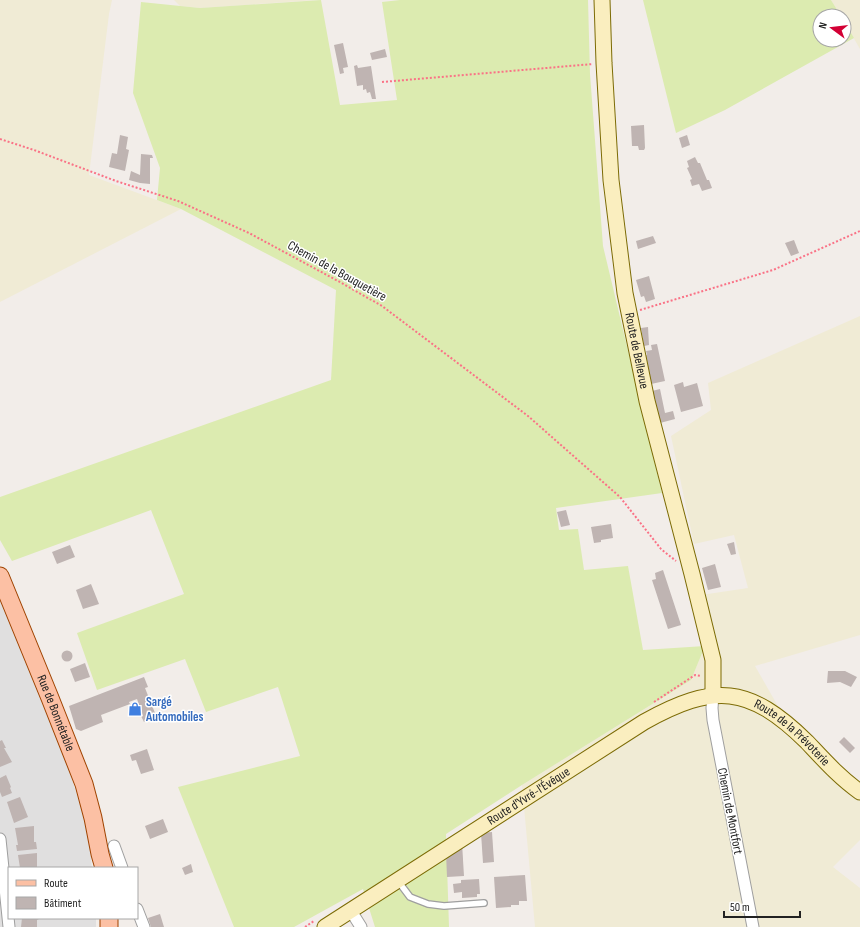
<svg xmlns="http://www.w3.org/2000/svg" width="860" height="927" font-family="'Sofia Sans Condensed',sans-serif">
  <rect width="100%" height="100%" fill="#f2ede9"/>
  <polygon fill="#e0dfdf" points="0,592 26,654 47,714 67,764 88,829 92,868 9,868 9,918 96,918 96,927 0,927"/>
  <g fill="#f0ebd5">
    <polygon points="0,0 112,0 109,14 89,175 181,209 0,302"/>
    <polygon points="174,0 316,0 200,8 180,6"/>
    <polygon points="831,0 860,0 860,49 844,21 844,16 841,16"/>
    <polygon points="860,316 860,635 755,666 779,708 778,728 860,799 860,840 833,867 860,888 860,927 535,927 522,785 691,680 705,646 701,595 748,588 734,535 694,544 671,436 711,410 708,383"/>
  </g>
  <g fill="#dcebb0">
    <polygon points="321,0 340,105 397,100 382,2 400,0 588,0 590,74 603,246 662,493 556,508 559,530 578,529 584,570 628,566 643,650 705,646 691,680 522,785 446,834 449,927 375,927 363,889 294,927 234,927 178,787 300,756 278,687 206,712 185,659 97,690 77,633 184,594 151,510 12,561 0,540 0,497 331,380 336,290 181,209 157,200 160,168 133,93 141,2 200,8"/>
    <polygon points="643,0 831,0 841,16 820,16 820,40 844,40 844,21 854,38 725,110 676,133"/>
  </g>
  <g fill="#bfb4b2">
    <polygon points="343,43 348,67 343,68 344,73 340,74 334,45"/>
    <polygon points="385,49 387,57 372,60 370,53"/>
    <polygon points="357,65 358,68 371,66 376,99 372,99 370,92 367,93 366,89 363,90 363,85 357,86 354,66"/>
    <polygon points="644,125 645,148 644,150 639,150 638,146 632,146 631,126"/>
    <polygon points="120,135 128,137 126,149 129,150 125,171 109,167 112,153 117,154"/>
    <polygon points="687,135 690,145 682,148 679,138"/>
    <polygon points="141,154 152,155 153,158 150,158 150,184 140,183 129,180 131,171 140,175"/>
    <polygon points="695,157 698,163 700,163 707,180 709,180 712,188 702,191 699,184 692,186 690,180 692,179 687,168 689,167 687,161"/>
    <polygon points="653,236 656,243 638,249 636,241"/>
    <polygon points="794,240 799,253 791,256 785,243"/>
    <polygon points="649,276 655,299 646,302 644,296 641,297 636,280"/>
    <polygon points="648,327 649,345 644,346 641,328"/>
    <polygon points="657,344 665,381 651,384 644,356 647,355 646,351 652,350 651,345"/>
    <polygon points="683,382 684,387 697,383 703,406 681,412 674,385"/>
    <polygon points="660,389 665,413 673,411 675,419 660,423 652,391"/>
    <polygon points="566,510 570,525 561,527 557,512"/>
    <polygon points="611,524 613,538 601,540 601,542 594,543 591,527"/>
    <polygon points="734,542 736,554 731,555 727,544"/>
    <polygon points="70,545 75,557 57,564 52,552"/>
    <polygon points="715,564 721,587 708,590 702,568"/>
    <polygon points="663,570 681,625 668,629 652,580 656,579 655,573"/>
    <polygon points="91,584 99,604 83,609 76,590"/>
    <circle cx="67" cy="656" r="5.5"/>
    <polygon points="85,663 90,677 75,682 70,669"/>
    <polygon points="828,671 845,671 857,677 851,687 840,682 827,683"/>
    <polygon points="144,677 148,687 145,688 157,718 144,722 141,716 143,716 137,699 129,702 130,704 101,715 103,722 81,731 76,729 69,706"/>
    <polygon points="844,737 855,748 850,753 839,742"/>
    <polygon points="2,740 6,748 4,748 12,762 0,767 0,741"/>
    <polygon points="147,749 154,770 141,774 136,760 132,761 130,755"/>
    <polygon points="6,775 11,787 10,788 12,793 2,797 0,792 0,778"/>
    <polygon points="20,797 28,817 14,823 7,802"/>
    <polygon points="163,819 168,832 150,839 145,826"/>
    <polygon points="34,826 34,842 36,842 37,849 17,851 16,845 18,845 15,828"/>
    <polygon points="492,832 494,862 483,863 481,833"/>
    <polygon points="462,843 464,876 447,877 446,853"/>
    <polygon points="37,853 37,868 20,868 18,855"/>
    <polygon points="191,864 193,872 185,875 182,868"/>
    <polygon points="525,875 527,901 519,901 519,905 511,905 511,907 496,908 494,877"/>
    <polygon points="479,879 480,894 477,894 477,897 462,898 462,892 454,893 453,884 461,883 461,880"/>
    <polygon points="160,914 164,927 151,927 148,918"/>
    <polygon points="22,918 39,918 39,919 37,920 37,927 21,927"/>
  </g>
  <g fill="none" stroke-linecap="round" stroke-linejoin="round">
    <g stroke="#9f9f9f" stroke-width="8">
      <polyline id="lane" points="398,881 410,897 428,904 444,906 484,903"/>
    </g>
    <g stroke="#9f9f9f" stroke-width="13">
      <g id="street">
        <polyline points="713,695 712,708 713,720 753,927"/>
        <polyline points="0,839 9,927"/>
        <polyline points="114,846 122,868"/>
        <polyline points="137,909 144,927"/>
        <polyline points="351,911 361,927"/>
      </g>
    </g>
    <g stroke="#7c6b05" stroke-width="17">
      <g id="secondary">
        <path id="s1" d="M602 0 604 63 611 180 625 293 647 401 692 574 713 660V695"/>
        <path id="s2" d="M325 927 644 722C714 683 749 685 807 742 824 760 840 778 860 792"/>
      </g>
    </g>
    <g stroke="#9f4300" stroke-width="19">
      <g id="primary">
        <path id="s3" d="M0 576 50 698 84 784 93 818 100 854 104 868"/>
        <polyline points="109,918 109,927"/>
      </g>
    </g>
    <g stroke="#fa7286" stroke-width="2" stroke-dasharray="2 2" stroke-linecap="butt">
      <polyline points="382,82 593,64"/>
      <polyline points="0,139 34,150 116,181 178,201 249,233 338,281 382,306 528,416 620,497 661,549 676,561"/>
      <polyline points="640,310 773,270 860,231"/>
      <polyline points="654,702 695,675 701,676"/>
      <polyline points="305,927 314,921"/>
    </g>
    <use href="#lane" stroke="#fff" stroke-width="5.5"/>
    <use href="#street" stroke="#fff" stroke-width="11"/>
    <use href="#secondary" stroke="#faeebf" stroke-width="15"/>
    <use href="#primary" stroke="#fcc0a4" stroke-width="17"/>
  </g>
  <defs>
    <g id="shop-bare" transform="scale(1.08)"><path d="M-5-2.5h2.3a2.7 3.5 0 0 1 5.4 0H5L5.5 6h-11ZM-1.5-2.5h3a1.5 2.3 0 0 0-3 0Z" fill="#3f7fe0" stroke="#fff" stroke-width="2.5" paint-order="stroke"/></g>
  </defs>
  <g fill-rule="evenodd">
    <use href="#shop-bare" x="135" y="709"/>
  </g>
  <g text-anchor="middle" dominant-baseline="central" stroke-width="3" stroke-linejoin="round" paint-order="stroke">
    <g font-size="13" fill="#222" stroke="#fff">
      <text transform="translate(337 271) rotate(29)">Chemin de la Bouquetière</text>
      <text stroke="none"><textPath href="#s1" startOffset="353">Route de Bellevue</textPath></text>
      <text stroke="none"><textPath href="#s3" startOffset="148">Rue de Bonnétable</textPath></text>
      <text stroke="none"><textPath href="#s2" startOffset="544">Route de la Prévoterie</textPath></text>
      <text stroke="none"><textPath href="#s2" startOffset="242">Route d'Yvré-l'Évêque</textPath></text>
      <text transform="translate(730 811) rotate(79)">Chemin de Montfort</text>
    </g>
    <g font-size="13" font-weight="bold" fill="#366cbe" stroke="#fff" text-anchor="start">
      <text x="146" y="702">Sargé<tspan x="146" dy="15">Automobiles</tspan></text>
    </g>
  </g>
  <rect x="8" y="867" width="130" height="52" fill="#ffffff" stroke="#a7a7a7"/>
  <rect x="16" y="880" width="20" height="6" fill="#fcc0a4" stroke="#a7a7a7"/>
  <text x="44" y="887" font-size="12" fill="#222222">Route</text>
  <rect x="16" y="897" width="20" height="12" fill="#bfb4b2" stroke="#a7a7a7"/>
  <text x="44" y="907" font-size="12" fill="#222222">Bâtiment</text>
  <g transform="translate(832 28) rotate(285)"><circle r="19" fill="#ffffff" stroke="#a7a7a7"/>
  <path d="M0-3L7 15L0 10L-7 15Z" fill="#d30035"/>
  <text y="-6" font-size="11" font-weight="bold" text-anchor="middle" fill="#222222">N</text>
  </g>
  <path d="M724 911v6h76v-6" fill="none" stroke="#222222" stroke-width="2"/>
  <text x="730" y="911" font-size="12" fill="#222222" stroke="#ffffff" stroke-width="3" paint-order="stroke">50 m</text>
</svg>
